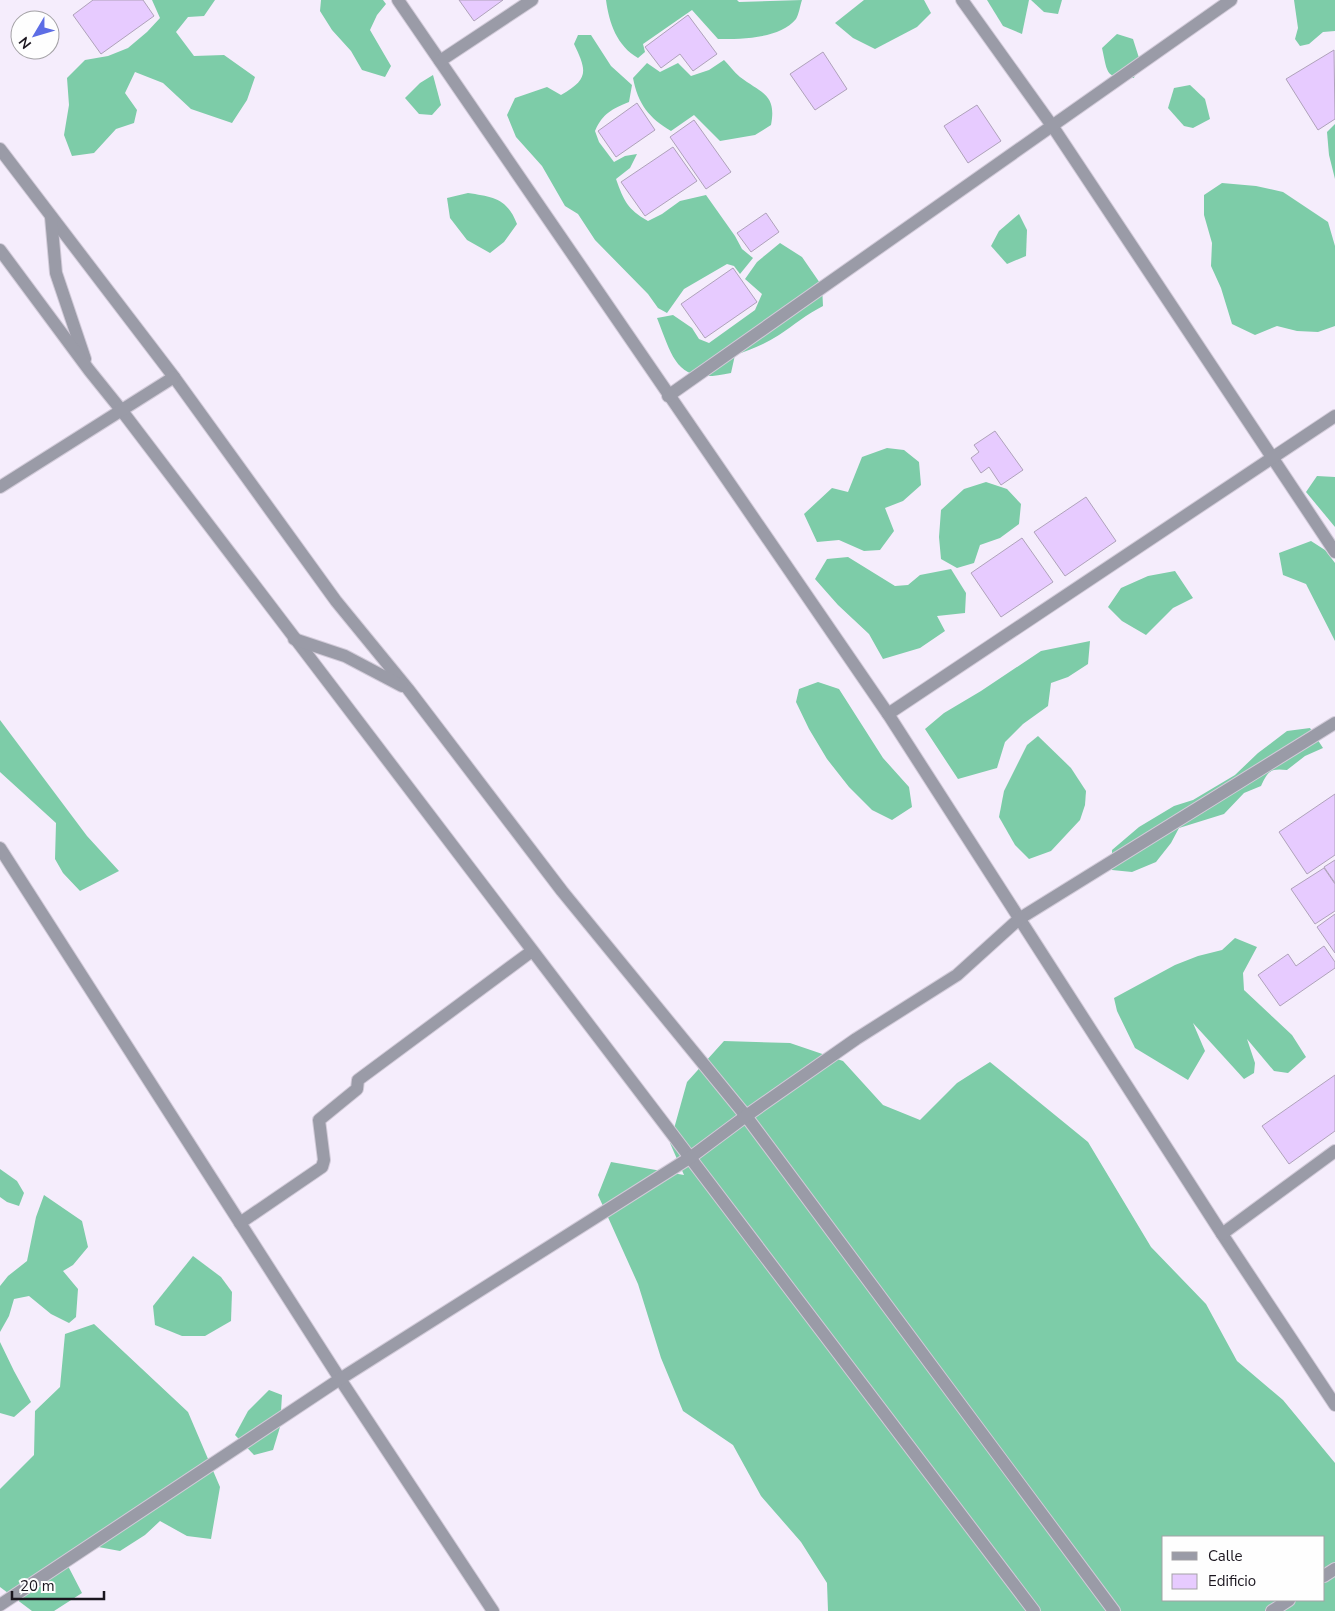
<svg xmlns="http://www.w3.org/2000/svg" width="1335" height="1611" font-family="'Nunito Sans',sans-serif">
  <rect width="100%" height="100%" fill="#f5edfc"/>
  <g fill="#7dcca8" fill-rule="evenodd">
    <polygon points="152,0 215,0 204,16 188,17 176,32 194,56 224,55 255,77 247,100 232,123 191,109 163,83 135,72 125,93 137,110 134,123 116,129 94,153 72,156 64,135 69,105 67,78 85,60 108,56 128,48 147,32 160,18"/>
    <polygon points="321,0 383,0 386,4 377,15 370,30 391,66 385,77 362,70 351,51 332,30 320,11"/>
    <path d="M606 0H737L739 2 802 0C800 6 799 14 796 19 780 39 741 39 718 39L692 10 643 44 645 52 638 58C617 46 609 23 606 0Z"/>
    <polygon points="864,0 924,0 931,13 917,27 875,49 853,38 835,23"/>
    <polygon points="987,0 1029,0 1022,34 1003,26"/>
    <polygon points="1031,0 1062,0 1058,14 1044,12"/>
    <polygon points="1294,0 1335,0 1335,31 1323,32 1309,44 1300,46 1295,39 1298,28"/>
    <path d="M1117 34 1133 39 1139 58 1134 78C1105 78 1108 75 1102 48Z"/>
    <path d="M578 35H591L611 66 632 85 629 102C612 109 603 113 595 131L599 142 614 162 625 156 637 154 630 168 616 179C624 201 627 209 648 221L662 214 680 201 706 195 735 236 742 249 753 258 740 274 734 266 727 264 684 289 667 313 658 308 648 294 595 240 578 214 565 206 542 166 516 137 507 115 515 98 547 87 561 95C589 79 587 71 574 44Z"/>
    <path d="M724 60C729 65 734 72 740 77 761 93 777 94 771 125L755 135 720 141 694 115 671 131C649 118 638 104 633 78L647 63 660 72 678 63 691 76 709 70Z"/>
    <polygon points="433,75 441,105 432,115 419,114 405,98 420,83"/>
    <polygon points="1190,85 1205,99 1210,119 1193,128 1184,126 1168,108 1174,88"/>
    <polygon points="1335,124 1335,179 1329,155 1327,132"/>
    <polygon points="1222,183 1256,186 1283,192 1328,222 1335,246 1335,326 1318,332 1297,331 1277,326 1255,335 1232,324 1221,288 1211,266 1212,243 1204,215 1204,195"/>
    <path d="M468 193C493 197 507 198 517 224L504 242 490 253 467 240 450 218 447 198Z"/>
    <polygon points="1019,214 1027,230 1026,256 1007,264 991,246 999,231"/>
    <path d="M780 243 802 257 822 286 823 306C807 314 794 325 779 335 765 344 750 350 735 355L731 373C677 385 674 361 657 318L673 315 692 328 699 339 709 343 755 310 762 294 745 279 757 262Z"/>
    <polygon points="887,448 904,450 919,462 921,485 903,501 885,508 894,531 880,550 864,551 839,540 817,542 804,514 832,488 848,492 862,457"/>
    <polygon points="1317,476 1335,477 1335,527 1306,492"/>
    <polygon points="986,482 1007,489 1021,504 1019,524 1000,538 980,545 974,563 957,568 941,559 939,537 941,510 964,489"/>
    <polygon points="1311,541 1325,550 1335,563 1335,641 1306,584 1283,575 1279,553"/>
    <polygon points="848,557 895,586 908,585 920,575 951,569 966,593 965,613 937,616 945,631 920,648 883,659 869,634 838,605 815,579 827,559"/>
    <polygon points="1175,571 1193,598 1173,608 1146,635 1122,621 1108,607 1121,588 1148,576"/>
    <polygon points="1090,641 1088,664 1068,677 1051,683 1048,706 1023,724 1005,742 997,768 958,779 925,729 944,713 981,691 1041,651"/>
    <polygon points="818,682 839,689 883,758 909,787 912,807 892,820 872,810 849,787 827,759 809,729 796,702 799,689"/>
    <polygon points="0,720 87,836 119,871 80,891 63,873 55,859 56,823 0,772"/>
    <path d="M1310 728 1323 748 1305 756 1287 770C1270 768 1268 771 1261 786L1244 793 1224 814 1179 828 1171 843 1156 862 1132 872 1112 870V850L1139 827 1174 806 1193 800 1235 775 1258 753 1287 731Z"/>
    <polygon points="1038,736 1071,768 1086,791 1085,805 1080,820 1051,851 1029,859 1015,845 999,817 1004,791 1027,745"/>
    <polygon points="1235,938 1257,947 1243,973 1244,990 1292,1035 1306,1057 1288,1073 1274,1071 1247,1039 1255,1063 1254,1073 1244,1079 1193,1023 1205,1051 1188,1080 1135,1048 1117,1011 1114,998 1175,965 1198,956 1222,950"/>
    <path d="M724 1041 790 1043 843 1061 883 1105 920 1120 957 1083 990 1062 1088 1142 1151 1247 1206 1304 1237 1361 1283 1400 1335 1463V1611H828L827 1583 801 1542 761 1496 733 1445 683 1411 661 1358 638 1284 598 1195 611 1162 684 1175 670 1143 687 1082ZM1164 1537H1324V1600H1164Z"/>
    <polygon points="0,1169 17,1181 24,1193 19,1206 7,1202 0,1197"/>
    <polygon points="44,1195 82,1221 88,1247 73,1265 63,1271 78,1289 76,1317 69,1323 51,1314 29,1296 14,1299 9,1316 0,1332 0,1286 8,1276 27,1261 36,1217"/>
    <polygon points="193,1256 221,1277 232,1292 231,1321 205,1336 182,1336 155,1325 153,1306"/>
    <polygon points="94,1324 188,1412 220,1487 211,1539 187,1536 160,1521 145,1535 120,1551 82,1544 68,1566 82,1593 54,1611 32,1611 0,1587 0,1489 34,1455 35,1411 60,1387 65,1334"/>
    <polygon points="0,1342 14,1371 31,1402 14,1417 0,1413"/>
    <polygon points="269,1390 282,1395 280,1427 273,1450 254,1455 235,1435 248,1411"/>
  </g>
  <g fill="#e7cbff" stroke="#afa2ba">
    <polygon points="93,0 143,0 154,16 101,54 73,15"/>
    <polygon points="459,0 503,0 474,21"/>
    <polygon points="688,15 717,54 693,71 680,54 661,68 645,47"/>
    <polygon points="1334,50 1335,119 1318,130 1286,79"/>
    <polygon points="823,52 847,89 815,110 790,74"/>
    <polygon points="637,103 655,130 616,157 598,131"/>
    <polygon points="977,105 1001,141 968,163 944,126"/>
    <polygon points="694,120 731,172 706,189 670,137"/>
    <polygon points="673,147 697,181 645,216 621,182"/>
    <polygon points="766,213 779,232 751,252 737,233"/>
    <polygon points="733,268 757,302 705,338 681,304"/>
    <polygon points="995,431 1023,470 1001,485 989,467 981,473 971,458 979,452 974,445"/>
    <polygon points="1086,497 1116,541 1065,576 1034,532"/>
    <polygon points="1022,538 1053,582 1001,617 971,573"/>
    <polygon points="1335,794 1335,855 1307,874 1279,832"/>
    <polygon points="1335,860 1335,883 1324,867"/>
    <polygon points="1324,868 1335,884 1335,911 1315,924 1291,889"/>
    <polygon points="1335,914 1335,953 1317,927"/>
    <polygon points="1324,946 1335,962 1335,968 1280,1006 1258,975 1288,954 1296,966"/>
    <polygon points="1335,1075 1335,1131 1289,1164 1262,1126"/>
  </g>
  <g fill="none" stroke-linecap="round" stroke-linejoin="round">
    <g stroke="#d2cbd9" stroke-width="14">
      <polyline id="service" points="240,1223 322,1167 324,1160 319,1120 357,1089 358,1080 532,951"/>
    </g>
    <g stroke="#d2cbd9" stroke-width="14">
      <g id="minor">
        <polyline points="398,0 888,714 1222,1234 1335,1405"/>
        <polyline points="962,0 1053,127 1335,552"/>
        <polyline points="440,61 532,0"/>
        <polyline points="0,149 174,377 336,601 408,689 562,891 746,1116 1114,1611"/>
        <polyline points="51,217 56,273 85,359"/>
        <path d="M0 250 89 370 122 411C426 812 731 1210 1034 1611"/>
        <polyline points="668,396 1231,0"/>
        <polyline points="0,487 174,377"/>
        <polyline points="294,639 345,656 402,686"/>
        <polyline points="888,714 1335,416"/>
        <polyline points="0,848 340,1379 493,1611"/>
        <polyline points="1222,1234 1335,1151"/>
        <polyline points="1324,1576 1335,1569"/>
        <polyline points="0,1605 340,1379 691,1157 746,1116 856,1039 957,975 1019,919 1335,723"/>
        <polyline points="1272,1611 1289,1600"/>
      </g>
    </g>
    <use href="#service" stroke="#9a9ba7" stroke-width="12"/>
    <use href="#minor" stroke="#9a9ba7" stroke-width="12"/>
  </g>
  <rect x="1162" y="1536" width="162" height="65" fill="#fefefe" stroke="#a3a1a5"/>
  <rect x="1172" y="1552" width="25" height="8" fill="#9a9ba7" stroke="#a3a1a5"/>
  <text x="1208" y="1561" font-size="15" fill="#1b161f">Calle</text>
  <rect x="1172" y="1574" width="25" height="15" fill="#e7cbff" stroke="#a3a1a5"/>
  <text x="1208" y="1586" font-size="15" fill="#1b161f">Edificio</text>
  <g transform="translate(35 35) rotate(232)"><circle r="24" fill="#fefefe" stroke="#a3a1a5"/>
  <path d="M0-4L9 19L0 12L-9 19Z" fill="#5d6de5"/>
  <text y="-8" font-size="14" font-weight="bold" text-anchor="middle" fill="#1b161f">N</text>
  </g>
  <path d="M12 1591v8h92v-8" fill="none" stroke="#1b161f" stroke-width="2.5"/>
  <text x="20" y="1591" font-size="15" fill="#1b161f" stroke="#fefefe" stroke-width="4" paint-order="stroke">20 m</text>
</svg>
